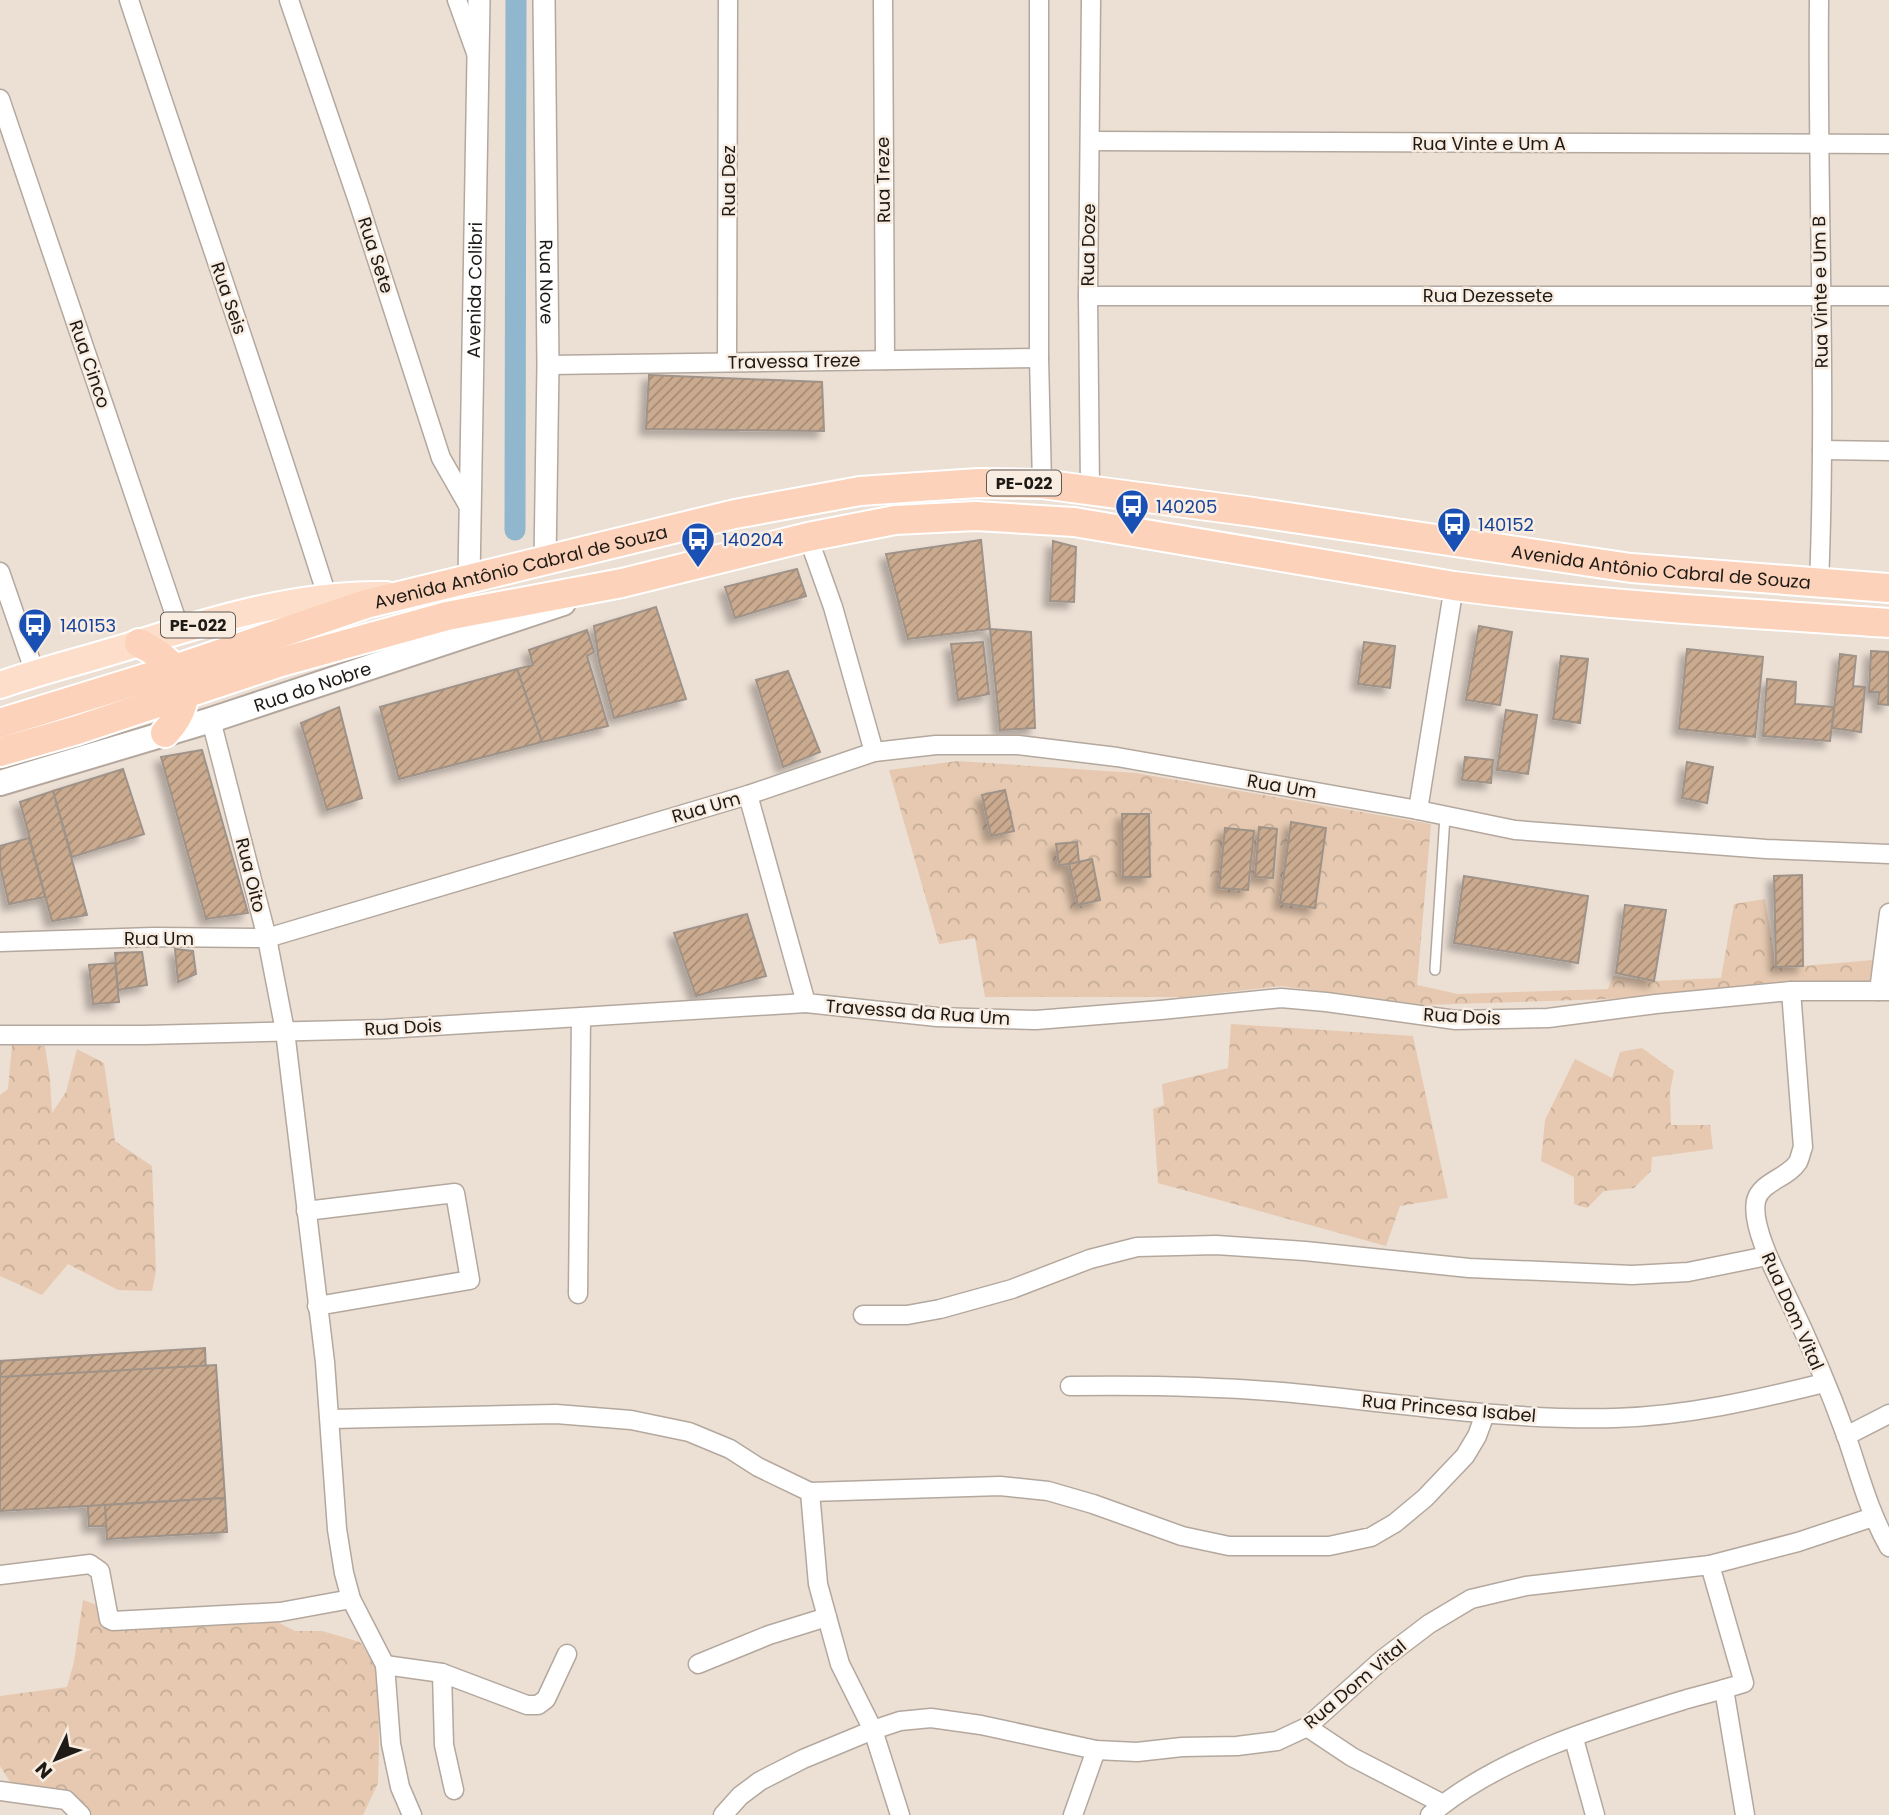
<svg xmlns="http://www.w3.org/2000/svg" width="1889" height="1815" font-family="Poppins,sans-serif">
  <defs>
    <pattern id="forest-crowns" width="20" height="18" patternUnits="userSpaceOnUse" patternTransform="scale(1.75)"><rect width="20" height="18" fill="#e6c9b0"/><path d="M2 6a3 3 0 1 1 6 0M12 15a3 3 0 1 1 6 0" fill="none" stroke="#c5ac97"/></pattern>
    <pattern id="building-hatch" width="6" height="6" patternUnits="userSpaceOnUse" patternTransform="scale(1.75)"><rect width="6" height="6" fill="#cbab8f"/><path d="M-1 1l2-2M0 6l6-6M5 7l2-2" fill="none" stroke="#a48a74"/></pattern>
    <filter id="shadow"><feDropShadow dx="-6" dy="6" stdDeviation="3.5" flood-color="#0004"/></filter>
  </defs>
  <rect width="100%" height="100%" fill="#ecdfd4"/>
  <g fill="url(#forest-crowns)">
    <polygon points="958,761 1136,773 1431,824 1417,985 1458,994 1608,989 1613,976 1654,981 1721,978 1734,904 1765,899 1776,967 1803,966 1873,960 1882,983 1808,984 1609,999 1423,1005 1281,986 1184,997 985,997 975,938 939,944 889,770"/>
    <polygon points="1231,1024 1413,1036 1448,1198 1400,1206 1386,1246 1158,1183 1153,1109 1164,1105 1162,1084 1228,1068"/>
    <polygon points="12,1045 45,1046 50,1079 52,1113 66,1092 77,1049 104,1063 115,1141 152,1166 156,1271 152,1291 118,1290 68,1264 42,1295 0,1276 0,1095 8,1089"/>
    <polygon points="1642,1048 1674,1071 1670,1092 1671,1125 1710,1125 1713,1149 1652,1157 1651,1171 1634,1188 1604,1191 1587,1208 1574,1204 1574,1177 1541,1161 1545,1120 1575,1059 1612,1078 1620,1052"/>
    <polygon points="83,1600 155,1626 277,1622 295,1631 322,1631 360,1642 378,1671 379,1746 378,1783 363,1815 85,1815 14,1788 0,1766 0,1696 67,1687 74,1662"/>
  </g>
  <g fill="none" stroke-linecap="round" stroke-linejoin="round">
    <polyline stroke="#90b7ce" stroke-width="21" points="515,530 516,0"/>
  </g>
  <g fill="url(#building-hatch)" stroke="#9f9389" stroke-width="2" filter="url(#shadow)">
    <polygon points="649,375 822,382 824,431 646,429"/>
    <polygon points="981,540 990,629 908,639 886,554"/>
    <polygon points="1053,541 1076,547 1074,602 1050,601"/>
    <polygon points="797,569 806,596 735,618 725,587"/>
    <polygon points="656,607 686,699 614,718 599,661 594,626"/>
    <polygon points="1479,626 1512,632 1500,705 1466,700"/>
    <polygon points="990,629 1031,632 1035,728 1000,730"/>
    <polygon points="587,630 594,652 587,656 608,726 542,742 517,669 533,665 529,650"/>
    <polygon points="983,642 989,694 958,700 951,644"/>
    <polygon points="1364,642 1395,646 1390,688 1358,684"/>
    <polygon points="1687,649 1763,657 1755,737 1679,729"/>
    <polygon points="1871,651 1889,652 1888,705 1878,704 1879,692 1869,692"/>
    <polygon points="1840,654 1856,656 1853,686 1865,687 1861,732 1832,728"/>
    <polygon points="1561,656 1588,659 1580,723 1553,719"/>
    <polygon points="517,669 542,742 399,779 380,707"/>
    <polygon points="788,671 820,752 783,767 756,680"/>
    <polygon points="1767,679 1796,682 1795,704 1834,707 1830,741 1763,736"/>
    <polygon points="339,707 362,798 327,810 301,723"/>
    <polygon points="1506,710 1537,715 1528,774 1497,770"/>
    <polygon points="202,750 248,913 206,919 161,757"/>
    <polygon points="1465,757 1493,760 1491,783 1462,780"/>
    <polygon points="1687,762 1713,767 1707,803 1682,798"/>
    <polygon points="123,769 144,834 72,857 53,791"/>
    <polygon points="1005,790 1014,831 991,836 982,795"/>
    <polygon points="53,791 87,915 52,921 20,802"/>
    <polygon points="1122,814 1149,814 1150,877 1123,877"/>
    <polygon points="1291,822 1326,828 1315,908 1280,903"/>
    <polygon points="1259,827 1277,829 1273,878 1255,877"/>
    <polygon points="1225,828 1254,831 1248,890 1219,888"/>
    <polygon points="29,838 45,897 9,904 0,866 0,846"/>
    <polygon points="1077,842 1079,863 1059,865 1056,844"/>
    <polygon points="1092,859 1100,900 1078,905 1069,864"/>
    <polygon points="1802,875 1803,966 1776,967 1774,876"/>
    <polygon points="1464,876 1588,896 1578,963 1454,943"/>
    <polygon points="1625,905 1666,910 1654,981 1616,973"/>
    <polygon points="747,914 766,976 696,996 674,933"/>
    <polygon points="175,949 193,951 196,974 178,982"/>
    <polygon points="142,952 147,985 118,990 115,953"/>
    <polygon points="115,963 119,1002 93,1004 89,965"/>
    <polygon points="205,1348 212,1529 89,1526 87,1496 0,1500 0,1361"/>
    <polygon points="216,1365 225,1498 0,1511 0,1377"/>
    <polygon points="225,1498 227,1532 107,1539 105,1505"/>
  </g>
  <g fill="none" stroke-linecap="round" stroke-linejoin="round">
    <g stroke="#b4a89e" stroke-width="12">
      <polyline id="service" points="1435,970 1445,816"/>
    </g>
    <g stroke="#b4a89e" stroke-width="21">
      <g id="minor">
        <path d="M129 0C195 199 264 396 327 596"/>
        <polyline points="289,0 358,201 441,458 469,507"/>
        <polyline points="457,0 476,53"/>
        <polyline points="883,0 885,360"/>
        <polyline points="1039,0 1039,358 1042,484"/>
        <path d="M1819 0C1817 194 1827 389 1819 583"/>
        <polyline points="0,99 180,630"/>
        <polyline points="1090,141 1889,144"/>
        <polyline points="1088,296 1889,296"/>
        <polyline points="727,362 728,0"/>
        <polyline points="548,365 1039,358"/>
        <polyline points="1822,450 1889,451"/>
        <polyline points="1090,489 1088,296 1091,0"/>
        <polyline points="808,537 833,607 874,752"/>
        <polyline points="0,572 35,673"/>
        <polyline points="211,720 267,938 285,1031 325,1362 337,1529 344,1573 351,1599 385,1665 391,1744 400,1787 412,1815"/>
        <polyline points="748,795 806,1003 937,1017 1036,1020 1161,1010 1281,998 1326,1002 1456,1020 1548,1018 1656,1004 1791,991 1889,991"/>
        <polyline points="1418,810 1454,586"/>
        <polyline points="0,942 153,937 267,938 748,795 874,752 936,745 1018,745 1117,757 1418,810 1515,830 1766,849 1889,854"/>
        <path d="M1791 991 1803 1147C1801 1152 1800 1158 1798 1162 1788 1178 1760 1182 1756 1201 1751 1225 1774 1270 1785 1292 1808 1339 1829 1388 1847 1438 1860 1476 1869 1512 1889 1547"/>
        <polyline points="1879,991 1889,913"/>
        <polyline points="0,1035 145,1035 385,1029 806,1003"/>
        <polyline points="306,1211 455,1193 470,1280 317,1306"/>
        <polyline points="578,1294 581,1018"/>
        <polyline points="863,1315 907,1315 940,1309 1012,1289 1090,1259 1137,1247 1216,1245 1305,1251 1469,1268 1632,1275 1688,1272 1767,1256"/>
        <path d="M1070 1386C1141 1385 1212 1386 1282 1392 1393 1402 1504 1421 1615 1418 1687 1416 1755 1400 1824 1383"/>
        <polyline points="331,1419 556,1414 631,1420 689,1432 730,1449 758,1467 810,1492 818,1584 827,1617 840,1664 873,1730 900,1815"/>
        <polyline points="1846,1436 1889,1414"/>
        <polyline points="810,1492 1000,1486 1048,1491 1093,1504 1182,1536 1229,1546 1329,1546 1371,1537 1395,1523 1425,1498 1465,1456 1477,1436 1485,1414"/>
        <polyline points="0,1575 90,1564 100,1571 109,1619 113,1621 280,1612 351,1599"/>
        <polyline points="698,1664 769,1635 827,1617"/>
        <polyline points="385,1665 442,1673 527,1705 538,1705 546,1699 567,1654"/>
        <polyline points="442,1673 444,1745 454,1790"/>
        <polyline points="1724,1689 1745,1815"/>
        <polyline points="1307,1727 1352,1757 1443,1804"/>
        <polyline points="1574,1739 1595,1815"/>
        <polyline points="0,1791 66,1800 81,1815"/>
        <polyline points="723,1815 740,1796 760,1781 803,1759 873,1730 900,1721 931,1718 981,1725 1096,1750 1137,1752 1182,1747 1237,1746 1277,1741 1307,1727 1383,1659 1429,1624 1471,1599 1526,1586 1710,1565 1798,1542 1873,1517"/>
        <polyline points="1073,1815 1096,1750"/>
        <path d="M1430 1815C1497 1757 1603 1725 1687 1699 1706 1694 1725 1689 1744 1683L1710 1565"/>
      </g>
    </g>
    <g stroke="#b4a89e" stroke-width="24">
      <g id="tertiary">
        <path id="s1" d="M544 0 548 365 545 562"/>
        <path id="s2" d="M469 579 479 0"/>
      </g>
    </g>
    <g stroke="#b4a89e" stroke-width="28">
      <g id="secondary">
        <path id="s3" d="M0 783 211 720 563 603"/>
      </g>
    </g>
    <g stroke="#fff" stroke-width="30">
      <path id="primary" d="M0 685C46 669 93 658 139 643 219 618 302 593 386 595"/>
    </g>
    <g stroke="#fff" stroke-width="32">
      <g id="trunk">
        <path d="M139 643C181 664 201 694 165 733"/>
        <path id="s4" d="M0 723 175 669 366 604 735 514 860 491 978 483 1042 484 1253 512 1631 568 1889 588"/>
        <path d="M0 752 77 730 281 662 447 616 622 583 808 537 895 520 976 516 1074 522 1454 586C1599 605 1744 613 1889 623"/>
      </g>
    </g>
    <use href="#service" stroke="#fff" stroke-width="9"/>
    <use href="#minor" stroke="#fff" stroke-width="18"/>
    <use href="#tertiary" stroke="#fff" stroke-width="21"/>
    <use href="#secondary" stroke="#fff" stroke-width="24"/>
    <use href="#primary" stroke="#fddecb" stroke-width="26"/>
    <use href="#trunk" stroke="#fcd3ba" stroke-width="28"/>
  </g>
  <defs>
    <g id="bus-pin" transform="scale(1.75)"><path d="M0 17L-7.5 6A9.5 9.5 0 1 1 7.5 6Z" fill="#1a4fb4" stroke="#f9ece1"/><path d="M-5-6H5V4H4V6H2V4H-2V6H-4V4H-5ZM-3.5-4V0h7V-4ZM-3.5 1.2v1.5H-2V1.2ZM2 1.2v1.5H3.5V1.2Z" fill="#fff"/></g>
  </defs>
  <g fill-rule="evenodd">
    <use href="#bus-pin" x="1132" y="506"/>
    <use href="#bus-pin" x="1454" y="524"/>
    <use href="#bus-pin" x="698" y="539"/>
    <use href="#bus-pin" x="35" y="625"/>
  </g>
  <g text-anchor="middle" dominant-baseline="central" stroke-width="5" stroke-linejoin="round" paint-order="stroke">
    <g fill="#f9ece1" stroke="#605953" stroke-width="2">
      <rect x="987" y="470.5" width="74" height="25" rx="5"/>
      <rect x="161" y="612.5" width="74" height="25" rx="5"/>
    </g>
    <g font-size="16" font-weight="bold" fill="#1e1a16">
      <text x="1024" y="483">PE-022</text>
      <text x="198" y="625">PE-022</text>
    </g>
    <g font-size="18" fill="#1e1a16" stroke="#f9ece1">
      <text x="1489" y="143">Rua Vinte e Um A</text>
      <text transform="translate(883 180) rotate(-91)">Rua Treze</text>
      <text transform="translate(728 181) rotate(-90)">Rua Dez</text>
      <text transform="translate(1088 245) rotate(-89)">Rua Doze</text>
      <text transform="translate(376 255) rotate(72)">Rua Sete</text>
      <text stroke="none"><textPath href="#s1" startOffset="282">Rua Nove</textPath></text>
      <text stroke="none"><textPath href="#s2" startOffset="289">Avenida Colibri</textPath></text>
      <text transform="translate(1820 292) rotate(-91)">Rua Vinte e Um B</text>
      <text x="1488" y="295">Rua Dezessete</text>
      <text transform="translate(229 298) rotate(71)">Rua Seis</text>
      <text transform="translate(794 361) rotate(-1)">Travessa Treze</text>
      <text transform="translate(90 364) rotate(71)">Rua Cinco</text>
      <text stroke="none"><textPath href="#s4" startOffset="1699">Avenida Antônio Cabral de Souza</textPath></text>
      <text stroke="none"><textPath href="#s4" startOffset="544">Avenida Antônio Cabral de Souza</textPath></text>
      <text stroke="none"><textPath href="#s3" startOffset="327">Rua do Nobre</textPath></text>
      <text transform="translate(1282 786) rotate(10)">Rua Um</text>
      <text transform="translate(706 807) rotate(-16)">Rua Um</text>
      <text transform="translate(251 875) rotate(76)">Rua Oito</text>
      <text x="159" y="938">Rua Um</text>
      <text transform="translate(918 1012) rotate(4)">Travessa da Rua Um</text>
      <text transform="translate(1462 1016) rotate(3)">Rua Dois</text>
      <text transform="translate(403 1027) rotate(-3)">Rua Dois</text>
      <text transform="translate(1793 1311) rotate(66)">Rua Dom Vital</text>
      <text transform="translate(1449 1408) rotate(5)">Rua Princesa Isabel</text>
      <text transform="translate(1355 1684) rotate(-40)">Rua Dom Vital</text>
    </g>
    <g font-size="18" fill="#164399" stroke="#f9ece1" text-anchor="start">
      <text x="1156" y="506">140205</text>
      <text x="1478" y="524">140152</text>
      <text x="722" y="539">140204</text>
      <text x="60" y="625">140153</text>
    </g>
  </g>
  <g transform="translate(56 1759) rotate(227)" stroke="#f9ece1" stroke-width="5" paint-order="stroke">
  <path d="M0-5L12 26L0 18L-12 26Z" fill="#1e1a16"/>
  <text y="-10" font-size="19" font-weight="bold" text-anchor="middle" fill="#1e1a16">N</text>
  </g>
</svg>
